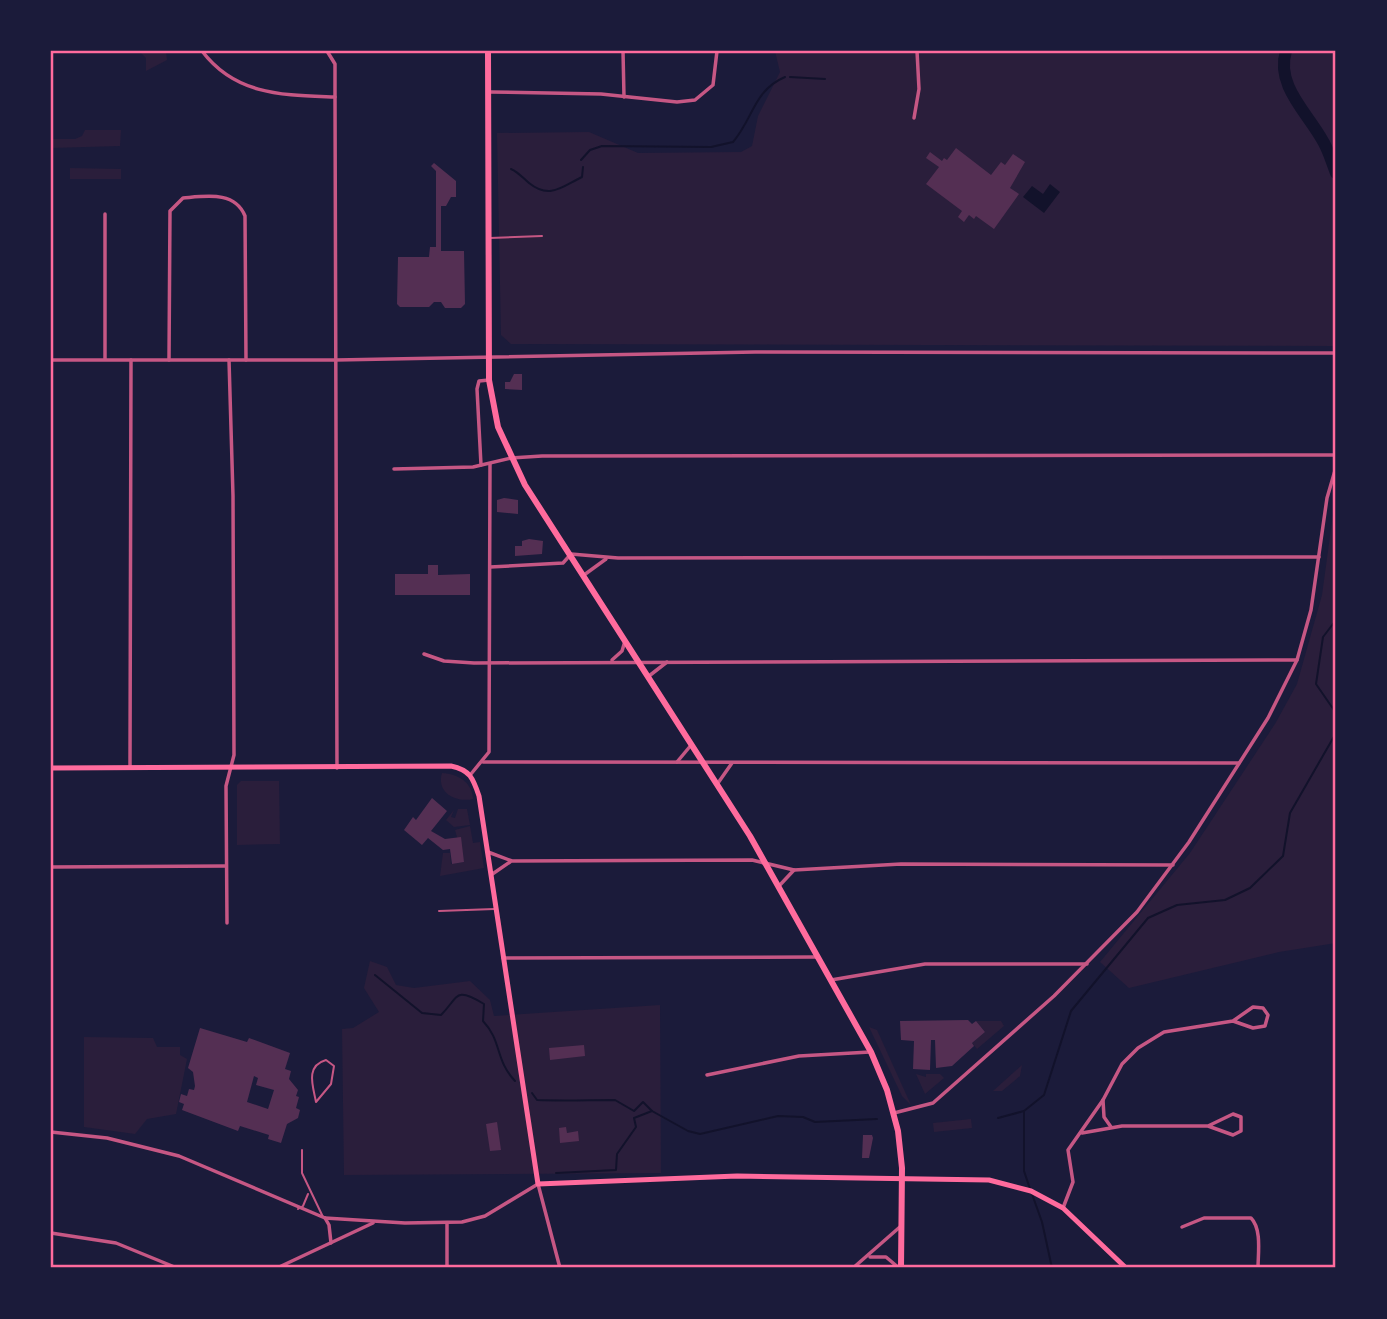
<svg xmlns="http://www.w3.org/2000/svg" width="1387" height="1319" font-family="'Nunito Sans',sans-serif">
  <rect width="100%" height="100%" fill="#1b1b3a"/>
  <g fill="#2a1e3b">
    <polygon points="139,51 166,51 167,60 146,71 146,58"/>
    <polygon points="775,51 1336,51 1336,346 511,344 501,335 497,133 589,132 638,153 741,152 752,146 758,116 780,72"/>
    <polygon points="85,130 121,130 120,146 51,148 51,139 75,139 82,136"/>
    <polygon points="70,168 121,169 121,179 70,179"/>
    <polygon points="1336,492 1336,943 1279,952 1129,988 1100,962 1190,853 1275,724 1297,684 1322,595"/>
    <path d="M442 773C458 774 472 782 473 799 456 803 436 793 442 773Z"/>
    <polygon points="241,781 279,781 280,844 237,845 237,785"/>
    <polygon points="458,809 467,809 470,825 454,827 446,820 454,810 451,817 455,818"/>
    <polygon points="470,826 473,843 480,842 484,868 440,876 443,853 450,853 451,864 464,862 455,830"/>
    <polygon points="370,961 387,967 396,985 414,988 470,981 490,1000 494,1016 660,1005 661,1173 344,1175 342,1029 353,1028 379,1012 364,988"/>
    <polygon points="976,1021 1001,1021 1004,1026 977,1049 972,1043 985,1032"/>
    <polygon points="869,1027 877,1030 911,1105 902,1096"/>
    <polygon points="84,1037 153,1038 157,1047 180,1047 180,1055 187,1059 176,1114 147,1119 135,1134 84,1127"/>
    <polygon points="1022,1065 1020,1076 1002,1091 993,1091"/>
    <polygon points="916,1074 926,1077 926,1074 940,1074 944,1078 925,1094"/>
    <polygon points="971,1119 972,1128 934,1132 933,1123"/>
  </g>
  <polygon fill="#12122b" points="1050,184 1060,192 1044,213 1023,197 1032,186 1043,194"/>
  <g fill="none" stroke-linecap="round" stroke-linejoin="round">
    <g stroke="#12122b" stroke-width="2">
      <polyline points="790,77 825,79"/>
      <path d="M581 160 590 150 602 146 711 147 733 142C753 119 754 90 785 77"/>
      <path d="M511 169C518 172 523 178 529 183 550 200 563 186 582 177L583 167"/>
      <polyline points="1336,620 1323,637 1316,684 1336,713"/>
      <path d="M375 975 422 1013 441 1015C459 997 454 986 484 1004L483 1021C502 1041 495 1060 515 1081"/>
      <path d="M532 1093 537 1100C564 1101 589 1100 615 1100L634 1111 643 1102 652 1111"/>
      <polyline points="998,1118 1024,1111"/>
      <polyline points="556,1173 616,1170 617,1154 636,1127 634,1118 652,1111 688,1131 700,1134 778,1116 803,1117 815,1122 877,1119"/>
      <polyline points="1030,1189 1024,1171 1024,1111 1044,1095 1071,1011 1148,918 1177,905 1225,900 1250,888 1283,856 1290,813 1336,733"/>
      <polyline points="1032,1194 1042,1222 1052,1268"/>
    </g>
    <path stroke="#12122b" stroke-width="12" d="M1286 51C1275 86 1309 114 1324 143 1329 152 1332 163 1336 173"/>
  </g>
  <g fill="#542f53" fill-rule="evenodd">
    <polygon points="956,148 991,175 1001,162 1005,165 1013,154 1025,162 1010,188 1019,194 994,229 976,216 974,219 969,215 964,222 958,217 962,211 926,184 939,167 926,158 930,152 942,161 944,158 947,160"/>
    <polygon points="434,163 456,181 456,197 451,197 446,206 441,206 441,251 464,251 465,304 461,308 445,308 441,302 434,302 429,307 400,307 397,304 398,257 429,257 430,247 436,247 436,171 431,166"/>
    <polygon points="514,374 522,374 522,390 505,389 505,382 510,382"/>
    <polygon points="504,498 518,500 518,514 497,512 497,500"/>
    <polygon points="529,539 543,541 542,554 515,556 515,546 522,546 522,541"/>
    <polygon points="428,565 438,565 438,575 470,574 470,595 395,595 395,574 428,574"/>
    <polygon points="432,798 447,811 431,831 445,839 461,837 464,862 452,864 450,849 443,850 428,838 422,845 404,830 413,817 416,820"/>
    <polygon points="968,1020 972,1024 976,1021 985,1032 972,1043 974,1046 952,1066 936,1068 935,1040 931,1040 930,1070 913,1069 914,1041 901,1040 900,1021"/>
    <path d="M200 1028 247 1042 249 1038 290 1053 285 1069 291 1071 289 1079 298 1090 296 1096 299 1097 296 1108 300 1110 298 1118 287 1124 281 1143 268 1139 269 1135 240 1126 238 1131 182 1110 184 1104 179 1102 181 1094 187 1096 189 1089 194 1090 195 1086 193 1072 188 1068ZM254 1076 258 1078 256 1085 274 1090 268 1109 247 1102Z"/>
    <polygon points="584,1045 585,1056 550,1060 549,1048"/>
    <polygon points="497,1122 501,1150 490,1151 486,1124"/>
    <polygon points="566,1127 567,1133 578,1131 579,1141 560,1143 559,1128"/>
    <polygon points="863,1135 872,1135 873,1138 869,1158 862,1158"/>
  </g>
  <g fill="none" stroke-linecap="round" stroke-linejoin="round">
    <g stroke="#c65784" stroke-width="2">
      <polyline points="490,238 542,236"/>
      <polyline points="439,911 494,909"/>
      <path d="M326 1060 334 1066 331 1084 316 1102C313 1086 305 1066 326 1060Z"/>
      <polyline points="302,1150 302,1173 323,1217"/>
      <polyline points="298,1209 303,1206 308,1194"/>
    </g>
    <g stroke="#c65784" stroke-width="3.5">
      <path d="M202 51C236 96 284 95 335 97"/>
      <polyline points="327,51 335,64 335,97 337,768"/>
      <polyline points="623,51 624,97"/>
      <polyline points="490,92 601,94 677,102 695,100 713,85 717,51"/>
      <polyline points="914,118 919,89 917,51"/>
      <polyline points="105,214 105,359"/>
      <polyline points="51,360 336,360 755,352 1336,353"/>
      <path d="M169 360 170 211 183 198C207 196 235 191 245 216L246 360"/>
      <polyline points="481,465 477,389 479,381 489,380"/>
      <polyline points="394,469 473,467 511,458 542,456 1336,455"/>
      <polyline points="490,567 563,563 571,554 618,558 1319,557"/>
      <polyline points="584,575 606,559"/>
      <polyline points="424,654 444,661 474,663 1297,660"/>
      <polyline points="612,660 622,651 625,641"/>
      <polyline points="649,676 667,662"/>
      <polyline points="483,762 1239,763"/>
      <polyline points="677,762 692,744"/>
      <polyline points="130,768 131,360"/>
      <polyline points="471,774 489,752 490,464"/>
      <polyline points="718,783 732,763"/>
      <polyline points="488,852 512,861 752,860 794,870"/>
      <polyline points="51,867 226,866"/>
      <polyline points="491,875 510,862"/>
      <polyline points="779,886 794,870 901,864 1173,865"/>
      <polyline points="227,923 226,786 234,755 233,496 229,360"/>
      <polyline points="503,958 816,957"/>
      <polyline points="831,980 925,964 1087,964"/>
      <polyline points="707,1075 799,1056 870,1052"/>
      <polyline points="1103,1100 1104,1117 1111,1127"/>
      <polyline points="894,1113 933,1103 1054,996 1137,912 1189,842 1268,718 1297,660 1311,610 1327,498 1336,467"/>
      <polyline points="51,1132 107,1138 179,1156 325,1218 405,1223 462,1222 485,1216 538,1184 560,1268"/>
      <polyline points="1082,1133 1122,1126 1208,1126 1233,1114 1241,1117 1241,1131 1233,1135 1208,1126"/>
      <polyline points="1063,1208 1073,1182 1068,1150 1103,1100 1122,1064 1138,1048 1164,1032 1233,1021 1253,1007 1263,1008 1268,1015 1265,1026 1253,1028 1233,1021"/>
      <polyline points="325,1218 329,1225 331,1243"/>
      <polyline points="447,1223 447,1268"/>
      <path d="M1182 1227 1204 1218H1251C1262 1229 1258 1254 1258 1268"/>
      <polyline points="51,1233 116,1243 177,1268"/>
      <polyline points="870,1257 886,1257 899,1268"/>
      <polyline points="277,1268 373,1223"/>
      <polyline points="853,1268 901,1226"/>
    </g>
    <path stroke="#ff6b9d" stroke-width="5" d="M51 768 451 766C470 770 473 778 479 796L538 1184 737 1176 989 1180 1031 1191 1063 1208 1126 1268"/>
    <polyline stroke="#ff6b9d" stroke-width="6" points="488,51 489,380 498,427 525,485 750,836 871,1052 887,1090 898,1131 902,1168 901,1268"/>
  </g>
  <rect width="1387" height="1319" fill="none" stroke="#1b1b3a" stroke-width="105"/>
  <rect x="52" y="52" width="1282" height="1214" fill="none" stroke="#ff6b9d" stroke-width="2.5"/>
</svg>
